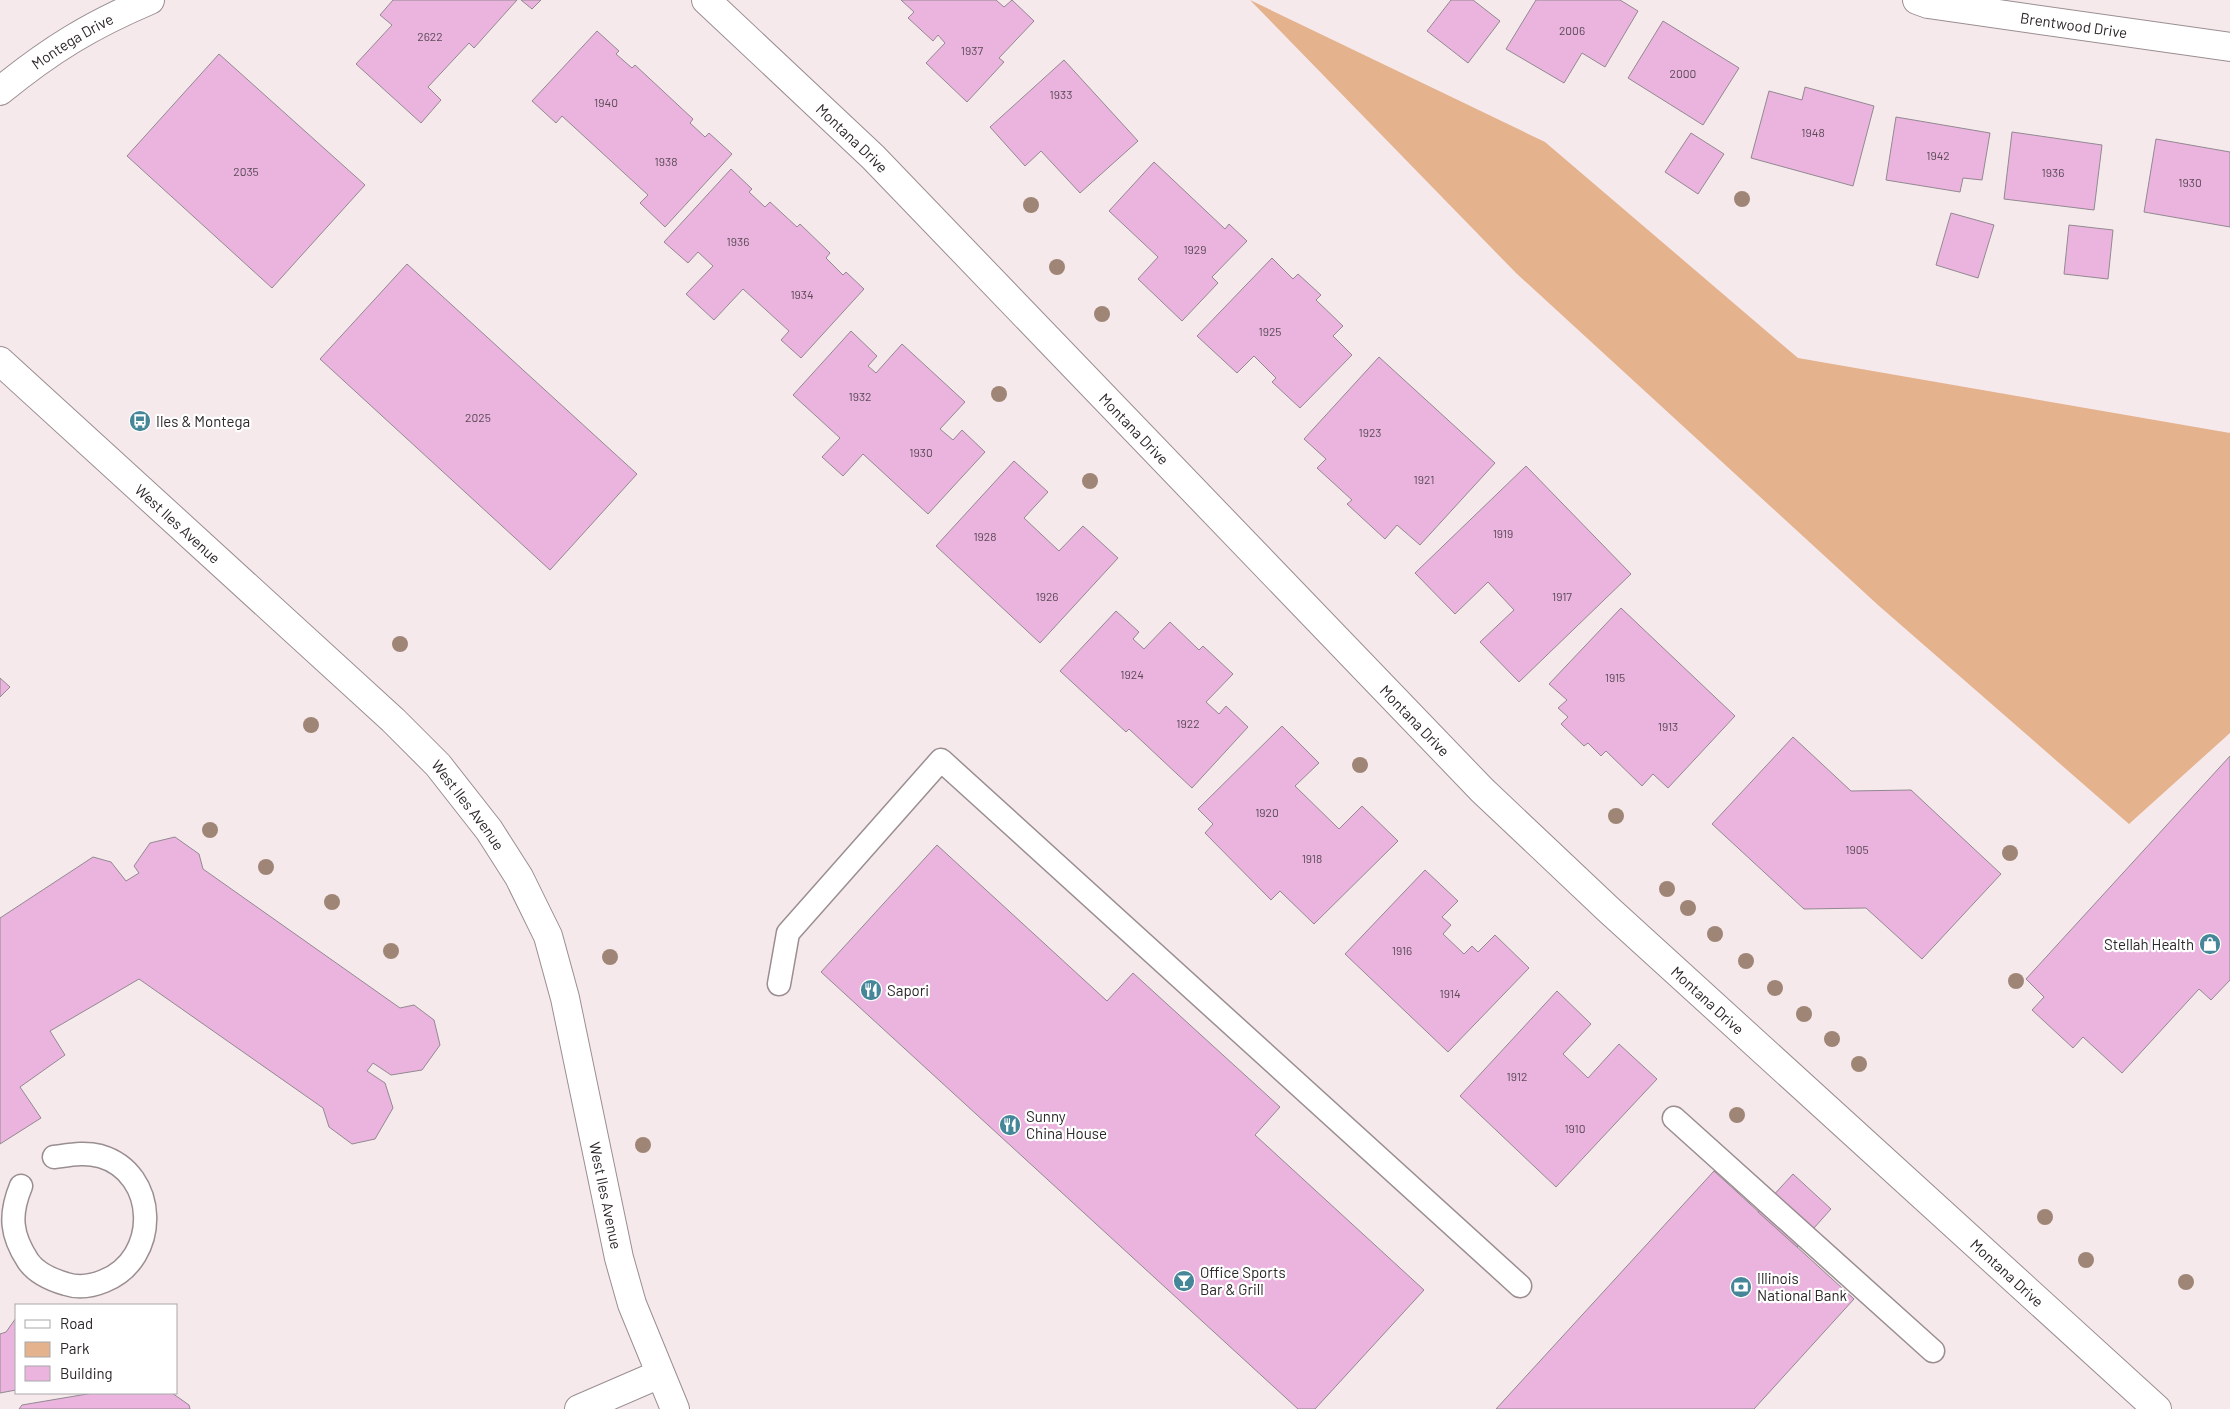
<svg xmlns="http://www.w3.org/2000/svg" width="2230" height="1409" font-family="Barlow,sans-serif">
  <rect width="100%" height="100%" fill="#f6e9ec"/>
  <polygon fill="#e4b28d" points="1250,0 1545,142 1798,358 2230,433 2230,733 2129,824 1878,605 1516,273"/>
  <g fill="#eab4df" stroke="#928990">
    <polygon points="393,0 517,0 474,48 469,43 428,87 441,100 421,123 356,64 392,25 380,15"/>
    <polygon points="521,0 541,0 532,9"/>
    <polygon points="901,0 996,0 1004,7 1012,0 1034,21 999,58 1004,62 967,102 926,63 945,43 938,35 933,41 908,18 914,12"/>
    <polygon points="1451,0 1473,0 1500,21 1468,63 1427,31"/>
    <polygon points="1536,0 1620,0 1638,11 1605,67 1582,53 1564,83 1506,49"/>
    <polygon points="1663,21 1739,68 1703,125 1628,78"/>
    <polygon points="597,31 619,51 616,54 632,68 635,65 693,119 690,123 705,137 709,133 732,154 665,227 640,203 648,195 562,116 556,123 532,101"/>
    <polygon points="219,54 365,185 272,288 127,156"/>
    <polygon points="1064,60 1138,141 1080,193 1041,151 1025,166 990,127"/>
    <polygon points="1805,87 1874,106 1853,186 1751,158 1769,91 1802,100"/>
    <polygon points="1896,117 1990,133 1982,180 1963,178 1960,192 1886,180"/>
    <polygon points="2012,132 2102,145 2094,210 2004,199"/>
    <polygon points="1691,133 1724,154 1698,194 1665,172"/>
    <polygon points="2156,139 2230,152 2230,227 2144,212"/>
    <polygon points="1154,162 1225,229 1229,224 1247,241 1212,277 1218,283 1182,321 1138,279 1158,257 1109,211"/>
    <polygon points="731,169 752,189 749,192 765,207 770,202 797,227 800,224 830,253 826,258 843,275 846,272 864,289 801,358 781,340 789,331 743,289 714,320 686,294 713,266 698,252 688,263 664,242"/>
    <polygon points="1951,213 1994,225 1978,278 1936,265"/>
    <polygon points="2069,225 2113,230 2108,279 2064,274"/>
    <polygon points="1272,258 1293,279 1298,274 1321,295 1316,300 1343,326 1333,336 1352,355 1300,408 1272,382 1276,378 1254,356 1237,373 1197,336"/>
    <polygon points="407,264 637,474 550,570 320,359"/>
    <polygon points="851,331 877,356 868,366 876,373 902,344 965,402 940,429 953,440 962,430 985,452 928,514 863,454 843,476 822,457 840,438 793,395"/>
    <polygon points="1379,357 1495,463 1420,545 1397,525 1385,539 1347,504 1352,500 1317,468 1326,459 1304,439"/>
    <polygon points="1014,461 1048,492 1024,518 1059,551 1083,526 1118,558 1040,643 936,546"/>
    <polygon points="1526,466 1631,574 1519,682 1480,642 1514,610 1488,582 1455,614 1415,573"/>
    <polygon points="1621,608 1735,716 1668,788 1653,774 1642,786 1606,751 1601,756 1588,743 1584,746 1561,724 1568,717 1558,708 1567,700 1549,684"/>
    <polygon points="1116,611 1139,632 1133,639 1144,649 1170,622 1199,650 1203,646 1233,674 1206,702 1219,714 1226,706 1248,727 1192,788 1129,729 1126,732 1060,671"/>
    <polygon points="0,678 10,687 0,697"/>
    <polygon points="1282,726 1319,763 1295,786 1339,829 1362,806 1398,841 1314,924 1280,891 1271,900 1205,833 1213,824 1198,809"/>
    <polygon points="1793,737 1851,791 1911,790 2001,874 1922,959 1866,908 1804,909 1712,824"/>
    <polygon points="2230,756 2230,980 2211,1000 2199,989 2122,1073 2083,1037 2073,1048 2032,1010 2044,997 2026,979"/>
    <polygon points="175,837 199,854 203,869 400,1008 414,1005 434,1020 440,1045 422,1070 391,1075 373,1063 367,1071 385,1083 393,1108 375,1139 352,1144 329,1127 323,1108 139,979 50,1031 65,1055 20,1087 41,1118 0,1144 0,918 93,857 111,862 126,881 139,873 134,866 150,843"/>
    <polygon points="937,845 1107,1001 1133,973 1280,1107 1255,1135 1424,1290 1315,1409 1298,1409 821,972"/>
    <polygon points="1425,870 1458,901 1442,917 1451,925 1443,934 1464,954 1472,946 1478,952 1495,935 1529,968 1448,1052 1345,954"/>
    <polygon points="1557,991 1591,1024 1563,1054 1588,1078 1619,1044 1657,1079 1556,1187 1460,1096"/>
    <polygon points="1714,1171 1854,1299 1754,1409 1496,1409"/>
    <polygon points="1793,1174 1831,1209 1797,1247 1758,1212"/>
    <polygon points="16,1318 16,1390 0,1393 0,1334 6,1332"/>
    <polygon points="93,1393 172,1393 189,1405 190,1409 19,1409 22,1405"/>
  </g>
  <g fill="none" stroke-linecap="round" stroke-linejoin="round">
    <g stroke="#9a8e91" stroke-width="25">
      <g id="lane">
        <polyline points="779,984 788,933 941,760 1520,1286"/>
        <polyline points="1674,1118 1933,1351"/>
        <path d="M21 1186C9 1215 11 1235 28 1261 37 1274 52 1280 66 1284 78 1288 92 1286 104 1281 160 1259 159 1173 100 1156 84 1152 70 1155 54 1157"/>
      </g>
    </g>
    <g stroke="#9a8e91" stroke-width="30">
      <g id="street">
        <path id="s1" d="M706 0 873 157 1482 790 1609 910 2157 1409"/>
        <path id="s2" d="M1917 0 1928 4 2230 47"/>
        <path id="s3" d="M0 91C50 50 91 25 150 0"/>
      </g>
    </g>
    <g stroke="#9a8e91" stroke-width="30">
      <g id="secondary">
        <path id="s4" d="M0 361 393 720 438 765 489 830 519 877 548 936 565 998 619 1258 632 1304 675 1409"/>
        <polyline points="579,1409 660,1374"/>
      </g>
    </g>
    <use href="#lane" stroke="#fff" stroke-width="22"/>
    <use href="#street" stroke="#fff" stroke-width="28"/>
    <use href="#secondary" stroke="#fff" stroke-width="28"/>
  </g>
  <g fill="#9f8576">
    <circle cx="1742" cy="199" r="8"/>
    <circle cx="1031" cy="205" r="8"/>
    <circle cx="1057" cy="267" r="8"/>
    <circle cx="1102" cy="314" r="8"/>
    <circle cx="999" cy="394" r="8"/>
    <circle cx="1090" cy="481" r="8"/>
    <circle cx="400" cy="644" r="8"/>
    <circle cx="311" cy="725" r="8"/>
    <circle cx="1360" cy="765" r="8"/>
    <circle cx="1616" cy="816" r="8"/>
    <circle cx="210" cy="830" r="8"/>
    <circle cx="2010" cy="853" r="8"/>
    <circle cx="266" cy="867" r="8"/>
    <circle cx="1667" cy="889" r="8"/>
    <circle cx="332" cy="902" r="8"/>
    <circle cx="1688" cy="908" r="8"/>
    <circle cx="1715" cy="934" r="8"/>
    <circle cx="391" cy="951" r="8"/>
    <circle cx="610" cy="957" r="8"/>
    <circle cx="1746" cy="961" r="8"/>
    <circle cx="2016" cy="981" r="8"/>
    <circle cx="1775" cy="988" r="8"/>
    <circle cx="1804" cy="1014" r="8"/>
    <circle cx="1832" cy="1039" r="8"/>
    <circle cx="1859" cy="1064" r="8"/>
    <circle cx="1737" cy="1115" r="8"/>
    <circle cx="643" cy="1145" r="8"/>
    <circle cx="2045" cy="1217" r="8"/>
    <circle cx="2086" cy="1260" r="8"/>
    <circle cx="2186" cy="1282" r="8"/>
  </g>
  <defs>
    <g id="bus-disc" transform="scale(1.125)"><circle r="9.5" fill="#468699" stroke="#fff"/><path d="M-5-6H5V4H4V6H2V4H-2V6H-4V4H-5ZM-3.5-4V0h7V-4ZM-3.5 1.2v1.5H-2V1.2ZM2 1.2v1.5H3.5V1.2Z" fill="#fff"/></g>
    <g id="shop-disc" transform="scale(1.125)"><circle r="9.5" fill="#468699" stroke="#fff"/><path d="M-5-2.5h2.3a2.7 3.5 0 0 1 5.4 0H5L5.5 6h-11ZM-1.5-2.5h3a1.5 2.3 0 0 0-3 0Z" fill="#fff"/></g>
    <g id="restaurant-disc" transform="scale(1.125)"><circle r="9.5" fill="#468699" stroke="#fff"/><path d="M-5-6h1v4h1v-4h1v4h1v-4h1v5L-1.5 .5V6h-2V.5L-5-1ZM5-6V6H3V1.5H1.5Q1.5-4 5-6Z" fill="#fff"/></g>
    <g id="bar-disc" transform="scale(1.125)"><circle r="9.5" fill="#468699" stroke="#fff"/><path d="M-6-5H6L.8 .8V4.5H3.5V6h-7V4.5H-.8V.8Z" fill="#fff"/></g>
    <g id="bank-disc" transform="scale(1.125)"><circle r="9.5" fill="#468699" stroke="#fff"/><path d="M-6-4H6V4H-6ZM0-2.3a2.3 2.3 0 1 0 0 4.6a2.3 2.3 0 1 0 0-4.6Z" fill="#fff"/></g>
  </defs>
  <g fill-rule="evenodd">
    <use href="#bus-disc" x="140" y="421"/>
    <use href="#shop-disc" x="2210" y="944"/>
    <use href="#restaurant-disc" x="871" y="990"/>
    <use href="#restaurant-disc" x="1010" y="1125"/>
    <use href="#bar-disc" x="1184" y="1281"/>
    <use href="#bank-disc" x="1741" y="1287"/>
  </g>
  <g text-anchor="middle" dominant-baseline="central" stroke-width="4.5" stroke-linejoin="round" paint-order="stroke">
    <g font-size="12" fill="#5b4a56">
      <text x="1572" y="30">2006</text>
      <text x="430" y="36">2622</text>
      <text x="972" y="50">1937</text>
      <text x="1683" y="73">2000</text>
      <text x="1061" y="94">1933</text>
      <text x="606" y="102">1940</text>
      <text x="1813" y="132">1948</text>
      <text x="1938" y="155">1942</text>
      <text x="666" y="161">1938</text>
      <text x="246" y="171">2035</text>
      <text x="2053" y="172">1936</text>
      <text x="2190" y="182">1930</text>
      <text x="738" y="241">1936</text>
      <text x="1195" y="249">1929</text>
      <text x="802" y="294">1934</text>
      <text x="1270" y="331">1925</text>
      <text x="860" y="396">1932</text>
      <text x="478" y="417">2025</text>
      <text x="1370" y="432">1923</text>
      <text x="921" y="452">1930</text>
      <text x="1424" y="479">1921</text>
      <text x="1503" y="533">1919</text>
      <text x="985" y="536">1928</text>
      <text x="1047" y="596">1926</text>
      <text x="1562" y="596">1917</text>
      <text x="1132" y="674">1924</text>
      <text x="1615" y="677">1915</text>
      <text x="1188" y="723">1922</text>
      <text x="1668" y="726">1913</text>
      <text x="1267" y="812">1920</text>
      <text x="1857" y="849">1905</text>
      <text x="1312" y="858">1918</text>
      <text x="1402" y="950">1916</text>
      <text x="1450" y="993">1914</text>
      <text x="1517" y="1076">1912</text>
      <text x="1575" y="1128">1910</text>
    </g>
    <g font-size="15" fill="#2b2628" stroke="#fff">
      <text stroke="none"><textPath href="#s2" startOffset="159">Brentwood Drive</textPath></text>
      <text stroke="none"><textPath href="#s3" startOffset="88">Montega Drive</textPath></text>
      <text stroke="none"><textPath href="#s1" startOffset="201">Montana Drive</textPath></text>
      <text stroke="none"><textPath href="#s1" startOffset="606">Montana Drive</textPath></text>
      <text stroke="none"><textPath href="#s4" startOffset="241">West Iles Avenue</textPath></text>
      <text stroke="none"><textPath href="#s1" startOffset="1011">Montana Drive</textPath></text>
      <text stroke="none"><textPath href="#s4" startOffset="646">West Iles Avenue</textPath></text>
      <text stroke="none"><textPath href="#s1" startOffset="1416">Montana Drive</textPath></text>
      <text stroke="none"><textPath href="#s4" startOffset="1066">West Iles Avenue</textPath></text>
      <text stroke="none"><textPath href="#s1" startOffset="1821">Montana Drive</textPath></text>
    </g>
    <g font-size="15" fill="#2b2628" stroke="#fff" text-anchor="start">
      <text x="156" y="421">Iles &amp; Montega</text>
      <text x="2194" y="944" text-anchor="end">Stellah Health</text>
      <text x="887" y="990">Sapori</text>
      <text x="1026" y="1116">Sunny<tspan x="1026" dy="17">China House</tspan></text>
      <text x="1200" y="1272">Office Sports<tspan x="1200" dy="17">Bar &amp; Grill</tspan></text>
      <text x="1757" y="1278">Illinois<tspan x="1757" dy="17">National Bank</tspan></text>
    </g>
  </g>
  <rect x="15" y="1304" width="162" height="90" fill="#ffffff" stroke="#aaa8a9"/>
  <rect x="25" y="1320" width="25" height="8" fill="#ffffff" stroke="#aaa8a9"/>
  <text x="60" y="1329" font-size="15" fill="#2b2628">Road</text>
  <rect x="25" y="1342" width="25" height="15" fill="#e4b28d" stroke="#aaa8a9"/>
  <text x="60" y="1354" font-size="15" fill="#2b2628">Park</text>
  <rect x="25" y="1366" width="25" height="15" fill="#eab4df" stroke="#aaa8a9"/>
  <text x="60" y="1379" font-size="15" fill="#2b2628">Building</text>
</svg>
